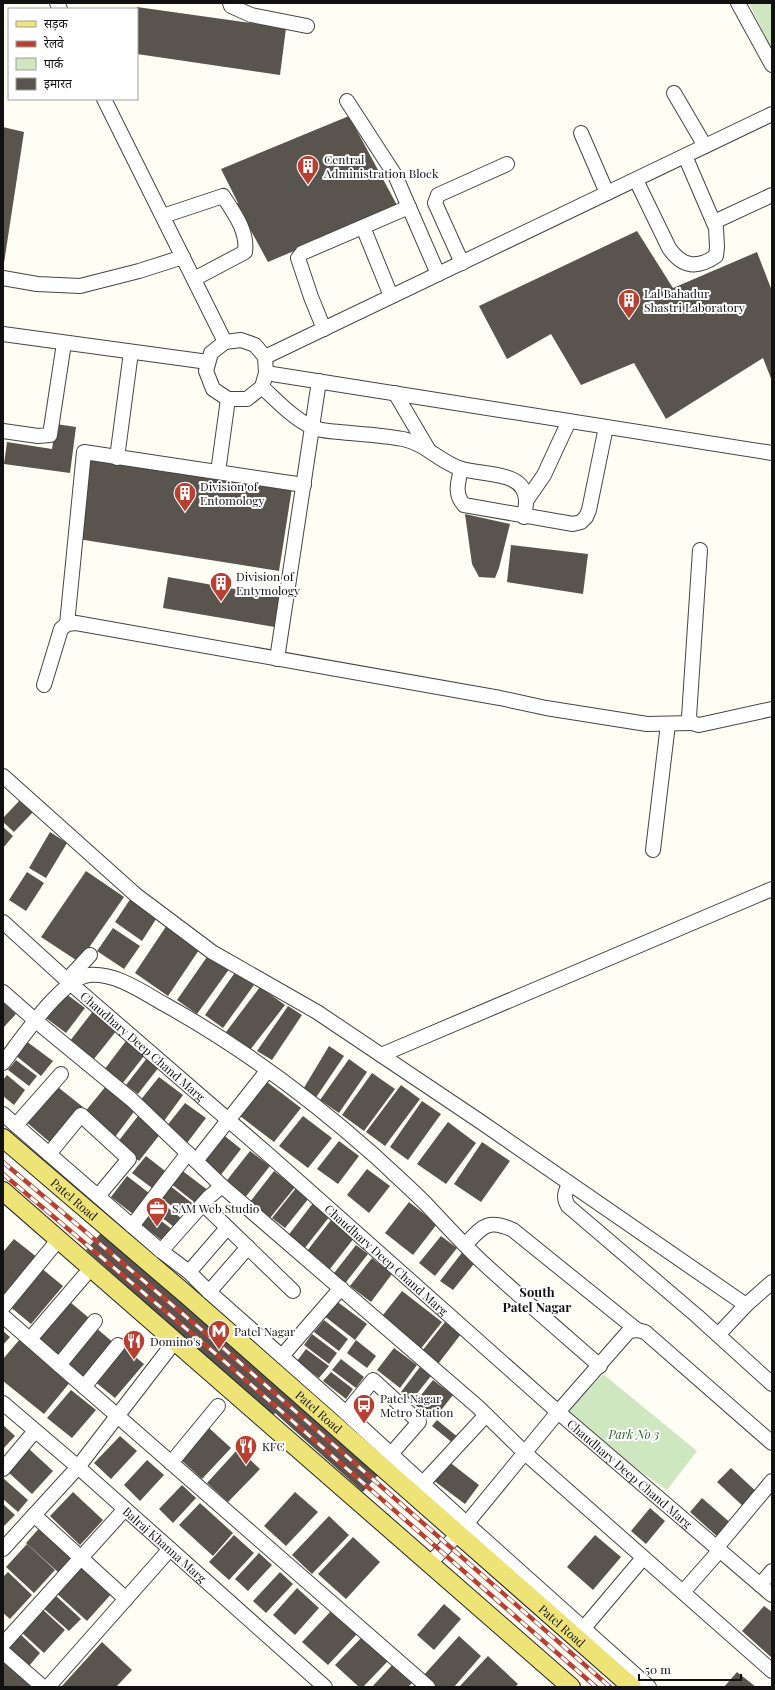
<svg xmlns="http://www.w3.org/2000/svg" width="775" height="1690" font-family="'Playfair Display','Noto Sans Devanagari',serif">
  <rect width="100%" height="100%" fill="#fefef5"/>
  <g fill="#cfe7c0">
    <polygon points="749,3 772,3 772,51"/>
    <polygon points="603,1374 697,1451 667,1490 621,1458 567,1413"/>
  </g>
  <g fill="#59544e">
    <polygon points="137,7 286,28 280,75 137,54"/>
    <polygon points="349,116 398,207 268,262 244,218 233,205 238,203 221,169"/>
    <polygon points="3,127 24,132 4,263 3,263"/>
    <polygon points="637,231 673,288 757,252 772,291 772,381 763,358 666,419 634,363 581,385 551,334 507,359 479,306"/>
    <polygon points="56,424 76,427 70,473 4,464 7,442 52,449"/>
    <polygon points="91,455 292,488 279,571 78,539"/>
    <polygon points="465,514 510,524 499,568 495,578 479,577 472,564"/>
    <polygon points="511,545 588,554 583,594 507,582"/>
    <polygon points="168,577 280,597 275,627 163,608"/>
    <polygon points="20,800 33,812 14,832 3,822 3,818"/>
    <polygon points="3,827 13,836 3,848"/>
    <polygon points="50,832 67,843 46,878 29,868"/>
    <polygon points="86,871 124,897 79,962 41,937"/>
    <polygon points="27,872 44,883 26,911 9,900"/>
    <polygon points="131,898 158,916 142,941 115,922"/>
    <polygon points="167,925 201,947 168,996 135,973"/>
    <polygon points="113,928 140,946 124,969 97,951"/>
    <polygon points="209,954 230,968 197,1014 177,1000"/>
    <polygon points="236,971 254,985 223,1028 205,1015"/>
    <polygon points="260,987 285,1005 250,1050 226,1032"/>
    <polygon points="65,993 85,1008 66,1033 46,1018"/>
    <polygon points="3,1002 16,1014 3,1028"/>
    <polygon points="288,1006 302,1015 272,1060 257,1051"/>
    <polygon points="93,1011 117,1030 94,1059 70,1041"/>
    <polygon points="26,1041 53,1061 41,1076 15,1055"/>
    <polygon points="126,1041 144,1056 122,1084 104,1070"/>
    <polygon points="329,1046 344,1056 315,1099 302,1091"/>
    <polygon points="147,1058 159,1067 138,1094 126,1085"/>
    <polygon points="349,1059 367,1072 339,1113 320,1100"/>
    <polygon points="16,1060 37,1076 29,1086 8,1070"/>
    <polygon points="372,1073 395,1089 364,1131 342,1115"/>
    <polygon points="7,1075 25,1090 14,1105 3,1096 3,1080"/>
    <polygon points="159,1077 183,1095 164,1121 139,1102"/>
    <polygon points="267,1082 301,1108 274,1142 240,1116"/>
    <polygon points="54,1084 83,1107 53,1145 24,1120"/>
    <polygon points="401,1085 420,1099 385,1146 366,1132"/>
    <polygon points="106,1086 136,1109 115,1137 84,1113"/>
    <polygon points="422,1101 441,1114 408,1160 390,1147"/>
    <polygon points="185,1103 206,1118 187,1143 166,1127"/>
    <polygon points="138,1116 161,1133 139,1161 117,1143"/>
    <polygon points="303,1116 332,1138 308,1168 279,1146"/>
    <polygon points="448,1122 476,1143 446,1184 417,1164"/>
    <polygon points="221,1133 241,1149 220,1176 200,1161"/>
    <polygon points="339,1141 359,1156 338,1184 317,1169"/>
    <polygon points="482,1142 510,1161 481,1202 454,1184"/>
    <polygon points="250,1151 270,1166 244,1199 224,1184"/>
    <polygon points="146,1156 169,1174 156,1191 132,1173"/>
    <polygon points="180,1169 209,1191 198,1205 170,1183"/>
    <polygon points="367,1169 390,1186 369,1213 347,1195"/>
    <polygon points="274,1171 295,1187 270,1218 250,1202"/>
    <polygon points="127,1176 149,1193 133,1214 111,1197"/>
    <polygon points="169,1185 192,1203 183,1215 160,1197"/>
    <polygon points="296,1188 309,1198 285,1228 272,1218"/>
    <polygon points="159,1201 181,1218 174,1227 152,1210"/>
    <polygon points="409,1202 437,1224 413,1255 385,1233"/>
    <polygon points="313,1203 330,1216 304,1249 287,1237"/>
    <polygon points="151,1213 173,1230 164,1242 142,1225"/>
    <polygon points="331,1220 354,1238 330,1269 307,1251"/>
    <polygon points="108,1225 195,1302 204,1292 309,1385 301,1394 384,1468 363,1492 275,1413 266,1424 161,1332 168,1323 86,1250"/>
    <polygon points="441,1236 457,1248 435,1276 419,1263"/>
    <polygon points="14,1239 38,1258 3,1301 3,1252"/>
    <polygon points="356,1245 368,1254 343,1286 331,1277"/>
    <polygon points="464,1250 477,1260 453,1290 440,1281"/>
    <polygon points="372,1258 392,1274 371,1302 350,1286"/>
    <polygon points="40,1267 63,1286 31,1324 8,1305"/>
    <polygon points="402,1291 442,1322 419,1351 379,1320"/>
    <polygon points="335,1300 367,1324 355,1340 323,1315"/>
    <polygon points="70,1302 89,1318 58,1355 39,1339"/>
    <polygon points="324,1320 348,1339 339,1351 314,1332"/>
    <polygon points="445,1322 461,1334 438,1364 422,1351"/>
    <polygon points="95,1327 115,1344 82,1381 62,1364"/>
    <polygon points="3,1331 10,1337 3,1345"/>
    <polygon points="312,1334 337,1353 329,1364 304,1345"/>
    <polygon points="20,1339 71,1381 44,1414 3,1381 3,1359"/>
    <polygon points="356,1340 376,1356 367,1368 347,1353"/>
    <polygon points="122,1346 144,1364 115,1398 94,1381"/>
    <polygon points="394,1348 417,1365 400,1388 377,1370"/>
    <polygon points="306,1349 329,1366 319,1378 297,1361"/>
    <polygon points="341,1359 364,1377 356,1388 332,1370"/>
    <polygon points="420,1367 431,1376 411,1401 401,1392"/>
    <polygon points="331,1372 353,1389 346,1399 323,1381"/>
    <polygon points="433,1380 453,1395 434,1419 414,1404"/>
    <polygon points="71,1390 96,1410 72,1438 47,1418"/>
    <polygon points="437,1420 459,1438 454,1444 432,1426"/>
    <polygon points="3,1425 15,1436 3,1449"/>
    <polygon points="209,1428 231,1448 202,1479 180,1459"/>
    <polygon points="120,1436 137,1451 111,1479 94,1463"/>
    <polygon points="28,1448 53,1471 32,1494 7,1471"/>
    <polygon points="238,1449 260,1469 228,1502 207,1483"/>
    <polygon points="147,1460 164,1475 140,1501 124,1485"/>
    <polygon points="448,1461 479,1485 465,1504 433,1480"/>
    <polygon points="731,1468 759,1494 745,1508 717,1482"/>
    <polygon points="3,1478 28,1500 18,1512 3,1499"/>
    <polygon points="182,1485 196,1498 173,1523 159,1509"/>
    <polygon points="73,1492 103,1520 80,1545 50,1516"/>
    <polygon points="295,1492 318,1512 286,1546 264,1526"/>
    <polygon points="702,1498 733,1525 720,1539 690,1512"/>
    <polygon points="200,1503 233,1533 213,1556 179,1525"/>
    <polygon points="3,1504 15,1515 4,1526 3,1526"/>
    <polygon points="650,1508 665,1521 646,1544 631,1531"/>
    <polygon points="329,1516 349,1535 312,1574 292,1555"/>
    <polygon points="42,1525 74,1554 58,1572 26,1543"/>
    <polygon points="234,1535 254,1553 229,1580 209,1562"/>
    <polygon points="595,1535 621,1557 593,1590 567,1567"/>
    <polygon points="353,1537 380,1562 346,1599 318,1574"/>
    <polygon points="27,1544 55,1570 34,1593 6,1567"/>
    <polygon points="259,1553 272,1565 248,1591 235,1579"/>
    <polygon points="81,1562 113,1592 87,1621 54,1591"/>
    <polygon points="8,1572 32,1595 10,1619 3,1613 3,1577"/>
    <polygon points="280,1572 293,1584 266,1613 253,1601"/>
    <polygon points="297,1588 319,1608 295,1635 273,1615"/>
    <polygon points="54,1594 81,1619 69,1631 42,1607"/>
    <polygon points="444,1604 461,1619 434,1650 417,1635"/>
    <polygon points="764,1606 772,1612 772,1658 742,1631"/>
    <polygon points="41,1608 65,1630 44,1653 20,1631"/>
    <polygon points="331,1611 357,1634 328,1665 302,1642"/>
    <polygon points="18,1632 40,1653 29,1666 6,1645"/>
    <polygon points="459,1636 481,1656 454,1687 436,1687 423,1676"/>
    <polygon points="362,1637 388,1661 363,1687 359,1687 335,1665"/>
    <polygon points="102,1642 132,1670 116,1687 61,1687"/>
    <polygon points="488,1656 518,1684 515,1687 459,1687"/>
    <polygon points="3,1661 32,1687 3,1687"/>
    <polygon points="394,1663 414,1681 408,1687 372,1687"/>
    <polygon points="737,1672 756,1687 724,1687"/>
  </g>
  <g fill="none" stroke-linecap="round" stroke-linejoin="round">
    <g stroke="#444" stroke-width="16">
      <g id="minor">
        <polyline points="57,3 60,9"/>
        <polyline points="230,3 231,6 251,15 307,26"/>
        <polyline points="738,3 772,65"/>
        <polyline points="674,93 705,146"/>
        <polyline points="104,99 225,342"/>
        <polyline points="347,101 395,175 438,274"/>
        <polyline points="581,133 607,193"/>
        <path d="M636 180 669 248C682 267 697 269 716 256L717 247 716 228 685 156"/>
        <path d="M163 216 223 196C234 213 248 231 245 252L194 279"/>
        <polyline points="714,222 772,195"/>
        <polyline points="363,227 391,296"/>
        <polyline points="462,263 435,203 438,195 507,164"/>
        <polyline points="3,278 37,284 80,286 139,271 183,257"/>
        <polyline points="324,329 311,297 298,258 302,253 409,207"/>
        <polyline points="3,334 208,362"/>
        <polygon points="241,340 255,345 265,357 266,373 262,387 247,399 228,399 213,389 206,371 211,353 225,342"/>
        <polyline points="265,357 772,114"/>
        <polyline points="266,373 772,453"/>
        <path d="M262 387C276 400 295 420 312 427 320 431 330 431 339 432 360 434 382 435 403 439 424 443 439 461 459 468 480 476 527 469 526 502 526 507 525 512 524 517"/>
        <polyline points="395,393 428,449"/>
        <polyline points="3,431 38,436 50,435 64,343"/>
        <polyline points="117,458 131,352"/>
        <path d="M461 469C458 483 454 494 464 505L573 524 581 522 586 517 589 510 606 427"/>
        <polyline points="218,472 228,399"/>
        <polyline points="526,501 544,475 569,421"/>
        <polyline points="700,550 689,717 692,723 699,725 772,709"/>
        <polyline points="67,624 84,452 304,485"/>
        <polyline points="277,659 319,381"/>
        <polyline points="44,685 61,629 67,624 76,623 500,698 546,708 647,724 692,723"/>
        <polyline points="3,776 136,895 212,952 317,1012 478,1120 746,1305 772,1282"/>
        <polyline points="653,850 668,724"/>
        <path id="s1" d="M3 922 70 983 270 1156 558 1412 772 1595"/>
        <polyline points="67,980 90,955"/>
        <polyline points="3,992 36,1021 132,1100 222,1186"/>
        <polyline points="381,1055 772,889"/>
        <path d="M3 1063C20 1041 62 978 89 975 116 973 141 991 164 1004 238 1045 311 1099 375 1156 392 1172 410 1188 426 1204 444 1223 461 1242 480 1260 519 1296 560 1331 600 1366"/>
        <polyline points="3,1114 161,1251 189,1272 209,1292 346,1413 373,1380 419,1422 391,1454"/>
        <polyline points="16,1125 61,1074"/>
        <polyline points="49,1154 81,1115 129,1159 98,1196"/>
        <polyline points="196,1161 267,1071"/>
        <path d="M569 1184C565 1193 563 1197 568 1206L697 1316 772 1384"/>
        <polyline points="203,1204 293,1291"/>
        <polyline points="132,1226 188,1153"/>
        <path d="M465 1245C482 1227 487 1218 513 1230L637 1330"/>
        <polyline points="161,1251 209,1197 222,1186 478,1407 525,1453 772,1671"/>
        <polyline points="189,1272 227,1228"/>
        <polyline points="209,1292 248,1247"/>
        <polyline points="3,1307 59,1239"/>
        <polyline points="3,1316 428,1687"/>
        <polyline points="718,1335 746,1305"/>
        <polyline points="30,1339 91,1268"/>
        <polyline points="282,1356 341,1288"/>
        <polyline points="59,1365 95,1321"/>
        <polyline points="84,1387 118,1345"/>
        <path id="s2" d="M3 1403 78 1467 325 1687"/>
        <polyline points="346,1413 467,1524 649,1687"/>
        <polyline points="171,1463 218,1406"/>
        <polyline points="3,1469 35,1431"/>
        <polyline points="423,1483 486,1415"/>
        <polyline points="34,1515 126,1599"/>
        <polyline points="717,1547 772,1481"/>
        <polyline points="3,1549 78,1467 175,1341"/>
        <polyline points="430,1563 458,1534 558,1412 629,1331 637,1330 645,1332 772,1443"/>
        <polyline points="760,1585 772,1571"/>
        <polyline points="683,1592 720,1550"/>
        <polyline points="583,1629 643,1558"/>
        <polyline points="3,1644 125,1509"/>
        <polyline points="3,1652 43,1687"/>
        <polyline points="48,1687 170,1549"/>
      </g>
    </g>
    <g stroke="#222" stroke-width="20">
      <g id="major">
        <path id="s3" d="M3 1138 189 1297 632 1687"/>
        <polyline points="3,1191 571,1687"/>
      </g>
    </g>
    <use href="#minor" stroke="#fff" stroke-width="14"/>
    <use href="#major" stroke="#eee376" stroke-width="18"/>
    <g stroke="#b84032" stroke-width="4.5">
      <g id="rail">
        <polyline points="3,1162 222,1347 610,1687"/>
        <polyline points="3,1174 216,1354 596,1687"/>
      </g>
    </g>
    <use href="#rail" stroke="#fff" stroke-width="3" stroke-dasharray="9" stroke-linecap="butt"/>
  </g>
  <defs>
    <g id="building-pin" transform="scale(1.15)"><path d="M0 17L-7.5 6A9.5 9.5 0 1 1 7.5 6Z" fill="#b84032" stroke="#fff"/><path d="M-4-6H4V6H1V3H-1V6H-4ZM-2.5-4.3h1.7v1.8h-1.7ZM.8-4.3h1.7v1.8H.8ZM-2.5-1h1.7V.8h-1.7ZM.8-1h1.7V.8H.8Z" fill="#fff"/></g>
    <g id="office-pin" transform="scale(1.15)"><path d="M0 17L-7.5 6A9.5 9.5 0 1 1 7.5 6Z" fill="#b84032" stroke="#fff"/><path d="M-6-3h4V-5.5h4V-3h4V5H-6ZM-1-4.5V-3h2v-1.5ZM-6 0V1H6V0Z" fill="#fff"/></g>
    <g id="metro-pin" transform="scale(1.15)"><path d="M0 17L-7.5 6A9.5 9.5 0 1 1 7.5 6Z" fill="#b84032" stroke="#fff"/><path d="M-5.5 5V-5H-3L0 0L3-5H5.5V5H3V-.5L0 4L-3-.5V5Z" fill="#fff"/></g>
    <g id="restaurant-pin" transform="scale(1.15)"><path d="M0 17L-7.5 6A9.5 9.5 0 1 1 7.5 6Z" fill="#b84032" stroke="#fff"/><path d="M-5-6h1v4h1v-4h1v4h1v-4h1v5L-1.5 .5V6h-2V.5L-5-1ZM5-6V6H3V1.5H1.5Q1.5-4 5-6Z" fill="#fff"/></g>
    <g id="bus-pin" transform="scale(1.15)"><path d="M0 17L-7.5 6A9.5 9.5 0 1 1 7.5 6Z" fill="#b84032" stroke="#fff"/><path d="M-5-6H5V4H4V6H2V4H-2V6H-4V4H-5ZM-3.5-4V0h7V-4ZM-3.5 1.2v1.5H-2V1.2ZM2 1.2v1.5H3.5V1.2Z" fill="#fff"/></g>
  </defs>
  <g fill-rule="evenodd">
    <use href="#building-pin" x="308" y="166"/>
    <use href="#building-pin" x="629" y="300"/>
    <use href="#building-pin" x="185" y="493"/>
    <use href="#building-pin" x="221" y="583"/>
    <use href="#office-pin" x="157" y="1208"/>
    <use href="#metro-pin" x="219" y="1331"/>
    <use href="#restaurant-pin" x="134" y="1341"/>
    <use href="#bus-pin" x="364" y="1405"/>
    <use href="#restaurant-pin" x="246" y="1446"/>
  </g>
  <g text-anchor="middle" dominant-baseline="central" stroke-width="4" stroke-linejoin="round" paint-order="stroke">
    <g font-size="12" fill="#111" stroke="#fff" text-anchor="start">
      <text x="324" y="159">Central<tspan x="324" dy="14">Administration Block</tspan></text>
      <text x="644" y="293">Lal Bahadur<tspan x="644" dy="14">Shastri Laboratory</tspan></text>
      <text x="200" y="486">Division of<tspan x="200" dy="14">Entomology</tspan></text>
      <text x="236" y="576">Division of<tspan x="236" dy="14">Entymology</tspan></text>
      <text x="172" y="1208">SAM Web Studio</text>
      <text x="234" y="1331">Patel Nagar</text>
      <text x="150" y="1341">Domino's</text>
      <text x="380" y="1398">Patel Nagar<tspan x="380" dy="14">Metro Station</tspan></text>
      <text x="262" y="1446">KFC</text>
    </g>
    <g font-size="12" fill="#111" stroke="#fff">
      <text stroke="none"><textPath href="#s1" startOffset="187">Chaudhary Deep Chand Marg</textPath></text>
      <text stroke="none"><textPath href="#s3" startOffset="94">Patel Road</textPath></text>
      <text stroke="none"><textPath href="#s1" startOffset="511">Chaudhary Deep Chand Marg</textPath></text>
      <text stroke="none"><textPath href="#s3" startOffset="418">Patel Road</textPath></text>
      <text stroke="none"><textPath href="#s1" startOffset="835">Chaudhary Deep Chand Marg</textPath></text>
      <text stroke="none"><textPath href="#s2" startOffset="215">Balraj Khanna Marg</textPath></text>
      <text stroke="none"><textPath href="#s3" startOffset="742">Patel Road</textPath></text>
    </g>
    <g font-size="12" font-style="italic" fill="#296525" stroke="#fff">
      <text x="634" y="1434">Park No 3</text>
    </g>
    <g font-size="13" font-weight="bold" fill="#111" stroke="#fff">
      <text x="537" y="1291">South<tspan x="537" dy="15">Patel Nagar</tspan></text>
    </g>
  </g>
  <rect width="775" height="1690" fill="none" stroke="#111111" stroke-width="8"/>
  <rect x="8" y="8" width="130" height="92" fill="#ffffff" stroke="#a0a0a0"/>
  <rect x="16" y="21" width="20" height="6" fill="#eee376" stroke="#a0a0a0"/>
  <text x="44" y="28" font-size="12" fill="#111111">सड़क</text>
  <rect x="16" y="41" width="20" height="6" fill="#b84032" stroke="#a0a0a0"/>
  <text x="44" y="48" font-size="12" fill="#111111">रेलवे</text>
  <rect x="16" y="58" width="20" height="12" fill="#cfe7c0" stroke="#a0a0a0"/>
  <text x="44" y="68" font-size="12" fill="#111111">पार्क</text>
  <rect x="16" y="78" width="20" height="12" fill="#59544e" stroke="#a0a0a0"/>
  <text x="44" y="88" font-size="12" fill="#111111">इमारत</text>
  <path d="M639 1674v6h102v-6" fill="none" stroke="#111111" stroke-width="2"/>
  <text x="645" y="1674" font-size="12" fill="#111111" stroke="#ffffff" stroke-width="3" paint-order="stroke">50 m</text>
</svg>
